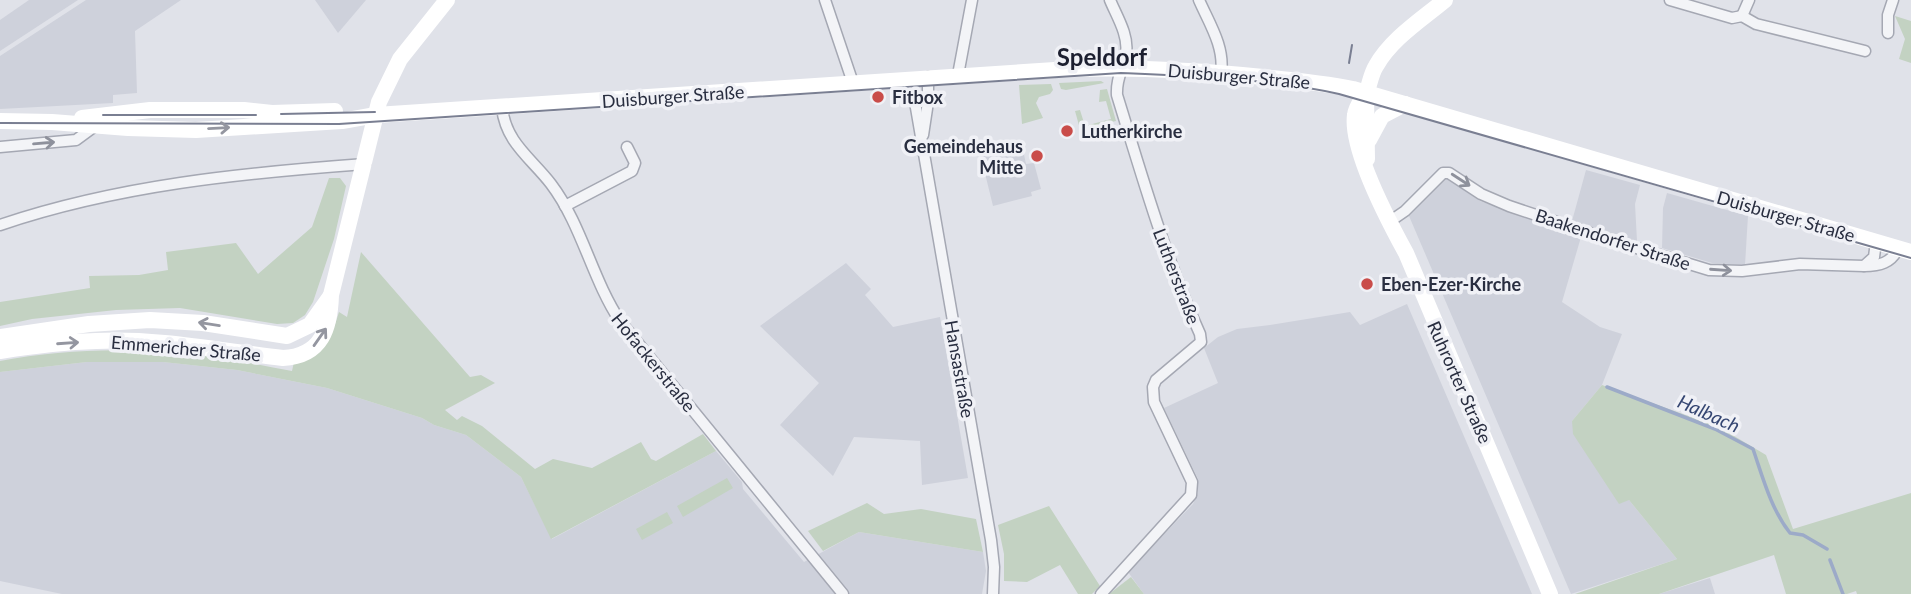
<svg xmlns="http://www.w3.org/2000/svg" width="1911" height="594" font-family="Lato,sans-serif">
  <rect width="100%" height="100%" fill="#e0e2e9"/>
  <g fill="#ced1db">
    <polygon points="29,0 78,0 0,51 0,20"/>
    <polygon points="86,0 181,0 135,31 137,93 113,95 113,103 0,109 0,56"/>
    <polygon points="315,0 366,0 338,33"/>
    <polygon points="1022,145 1026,164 1034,163 1041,189 1031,192 1032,196 993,206 979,149"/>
    <polygon points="1586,170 1640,185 1635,204 1637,241 1572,221"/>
    <polygon points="1446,178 1480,201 1581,237 1562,302 1600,327 1622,334 1602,385 1572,421 1629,500 1677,559 1571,594 1409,216"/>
    <polygon points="1667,193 1748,216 1745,265 1712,263 1662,248 1663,208"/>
    <polygon points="846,263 871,289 865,295 893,327 940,317 968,478 922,485 920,441 854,437 833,476 780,425 819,383 760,326"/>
    <polygon points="1407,304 1532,594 1144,594 1128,572 1193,504 1198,493 1198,479 1164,408 1218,383 1204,348 1218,337 1237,329 1270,325 1350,312 1360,325"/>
    <polygon points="87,362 163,362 237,370 327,388 422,418 434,425 466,435 521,477 552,539 716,451 742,482 743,489 804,562 859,532 983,552 986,571 982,594 62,594 0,581 0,372"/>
    <polygon points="1710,578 1715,594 1659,594"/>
  </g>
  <g fill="#c3d2c2">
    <polygon points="1895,16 1911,21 1911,63 1899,59 1905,39"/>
    <polygon points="1101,81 1104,83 1066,90 1061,89 1059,83"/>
    <polygon points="1051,84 1053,90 1050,94 1039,97 1036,103 1043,118 1022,124 1019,85"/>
    <polygon points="1107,89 1116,121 1080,129 1075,111 1080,110 1085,126 1111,119 1106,101 1099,102 1100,90"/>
    <polygon points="329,178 340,178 346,186 334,239 313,302 305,315 293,323 277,324 180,308 116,310 32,319 0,326 0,302 90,288 89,276 139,275 168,270 166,252 236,243 258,274 312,227"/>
    <path d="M361 252 470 377 481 375 495 383 445 410 457 420 462 416 482 426 535 469 553 459 592 468 641 442 651 459 656 461 703 434 716 451 551 539 521 477 466 435 434 425 422 418 327 388 237 370 163 362H87L0 372V361C68 348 142 347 211 357 238 360 265 366 292 371L294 362C325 347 329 345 339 312L347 317Z"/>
    <polygon points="1602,385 1719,427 1766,455 1793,529 1911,493 1911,594 1857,594 1856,591 1847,594 1786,594 1774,555 1659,594 1575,594 1677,559 1629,500 1619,504 1573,434 1572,421"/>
    <polygon points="727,478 733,488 683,517 677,506"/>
    <polygon points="867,503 884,514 921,509 976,519 983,552 859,532 823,551 808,531"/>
    <polygon points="1049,506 1100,586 1092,594 1078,594 1060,565 1027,582 1004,581 1004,554 998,525"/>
    <polygon points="667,512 673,523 642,540 636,529"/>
    <polygon points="1131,577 1144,594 1109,594"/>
  </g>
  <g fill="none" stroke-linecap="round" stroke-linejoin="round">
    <g stroke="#9caac8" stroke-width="3.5">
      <path d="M1607 387 1715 429 1753 449C1763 478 1771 509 1790 533L1803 535 1827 549"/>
      <polyline points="1830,560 1843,594"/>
    </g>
    <g stroke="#a5a8b3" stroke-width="13">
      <g id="street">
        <polyline points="825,0 853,83"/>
        <path d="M1199 0C1209 23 1225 47 1221 73"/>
        <polyline points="1670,0 1732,18 1742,16 1756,24 1865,51"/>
        <polyline points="1742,16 1749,0"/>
        <polyline points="1888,33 1888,15 1893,0"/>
        <polyline points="958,75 972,0"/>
        <polyline points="911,79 991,540 994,567 993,594"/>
        <path d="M502 108C506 143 531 158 551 184 582 225 592 279 620 321L843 594"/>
        <polyline points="923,135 928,102 928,77"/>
        <polyline points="0,147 76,140 95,126"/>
        <polyline points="565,206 632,171 635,163 627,147"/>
        <polyline points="1389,222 1405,211 1443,173 1449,173 1481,194 1509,206 1617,242 1709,270 1742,271 1800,264 1864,266 1874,257 1876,242"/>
        <path d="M0 225C118 185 242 173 365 164"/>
        <path d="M1864 266C1879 266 1892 263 1898 248"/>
        <path d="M1101 594 1191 495 1192 482 1154 402 1153 387 1156 380 1201 342 1200 334C1165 257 1142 176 1117 95 1116 76 1124 69 1126 53 1129 35 1116 15 1110 0"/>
      </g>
    </g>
    <use href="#street" stroke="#f3f4f7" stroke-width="10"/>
    <g stroke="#fff" stroke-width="16">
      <path d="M1445 0C1421 20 1391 39 1376 66 1371 74 1370 83 1367 91 1363 100 1356 105 1355 115 1350 149 1389 222 1406 253L1550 594"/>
      <polyline points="1366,93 1367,159"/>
      <polyline points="82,118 150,110 244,110 272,113 335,111"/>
      <path d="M0 121 52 122 128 128 196 130 342 121 376 115 1055 70C1125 66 1194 70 1263 77 1294 80 1324 83 1353 89L1911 252"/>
      <polyline points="1369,140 1382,116 1405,104"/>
      <polyline points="0,337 89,324 150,320 203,323 287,336 310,325 330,297"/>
      <path d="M0 351C32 346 64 342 96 341 159 338 221 351 283 358 322 356 330 328 331 295L379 102 400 59 447 0"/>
    </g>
    <g stroke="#7a7f92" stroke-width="2">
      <polyline points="1349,63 1352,45"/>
      <polyline points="281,114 375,112"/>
      <polyline points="103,115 256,115"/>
      <path d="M0 123 339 124 1121 73C1191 76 1271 79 1339 94L1911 258"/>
    </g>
  </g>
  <defs><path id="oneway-shaft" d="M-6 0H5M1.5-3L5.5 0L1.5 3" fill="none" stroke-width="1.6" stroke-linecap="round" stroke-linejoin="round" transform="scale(1.75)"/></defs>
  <g stroke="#9496a0">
    <use href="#oneway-shaft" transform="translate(219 128) rotate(-3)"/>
    <use href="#oneway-shaft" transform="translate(209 324) rotate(-171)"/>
    <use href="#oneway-shaft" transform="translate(320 337) rotate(-55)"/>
    <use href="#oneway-shaft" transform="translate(68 343) rotate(-4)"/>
  </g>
  <g stroke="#8e919c">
    <use href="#oneway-shaft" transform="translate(44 143) rotate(-5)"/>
    <use href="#oneway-shaft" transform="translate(1461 180) rotate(33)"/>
    <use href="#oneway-shaft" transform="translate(1721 270) rotate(4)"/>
  </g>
  <g fill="#c94c49" stroke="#f0f1f6" stroke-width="2.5">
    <circle cx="878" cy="97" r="7"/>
    <circle cx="1067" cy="131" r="7"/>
    <circle cx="1037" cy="156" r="7"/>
    <circle cx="1367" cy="284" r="7"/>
  </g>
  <g text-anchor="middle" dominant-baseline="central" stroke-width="7" stroke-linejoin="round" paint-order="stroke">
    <g font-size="18" fill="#292e40" stroke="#f0f1f6">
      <text transform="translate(1239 76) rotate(5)">Duisburger Straße</text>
      <text transform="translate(673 96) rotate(-4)">Duisburger Straße</text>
      <text transform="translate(1786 216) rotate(16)">Duisburger Straße</text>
      <text transform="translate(1613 239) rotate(18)">Baakendorfer Straße</text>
      <text transform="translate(1177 276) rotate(69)">Lutherstraße</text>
      <text transform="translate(186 348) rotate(5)">Emmericher Straße</text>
      <text transform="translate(654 362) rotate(51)">Hofackerstraße</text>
      <text transform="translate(960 369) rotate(80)">Hansastraße</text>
      <text transform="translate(1460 382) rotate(66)">Ruhrorter Straße</text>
    </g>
    <g font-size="18" font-weight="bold" fill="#292e40" stroke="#f0f1f6" text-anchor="start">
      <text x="892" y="97">Fitbox</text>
      <text x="1081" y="131">Lutherkirche</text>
      <text x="1023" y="146" text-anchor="end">Gemeindehaus<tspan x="1023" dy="21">Mitte</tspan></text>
      <text x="1381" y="284">Eben-Ezer-Kirche</text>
    </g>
    <g font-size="19" font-style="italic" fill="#354672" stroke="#f0f1f6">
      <text transform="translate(1709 413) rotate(24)">Halbach</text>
    </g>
    <g font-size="24" font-weight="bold" fill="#1c1f30" stroke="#f0f1f6">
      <text x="1102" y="56">Speldorf</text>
    </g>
  </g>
</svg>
